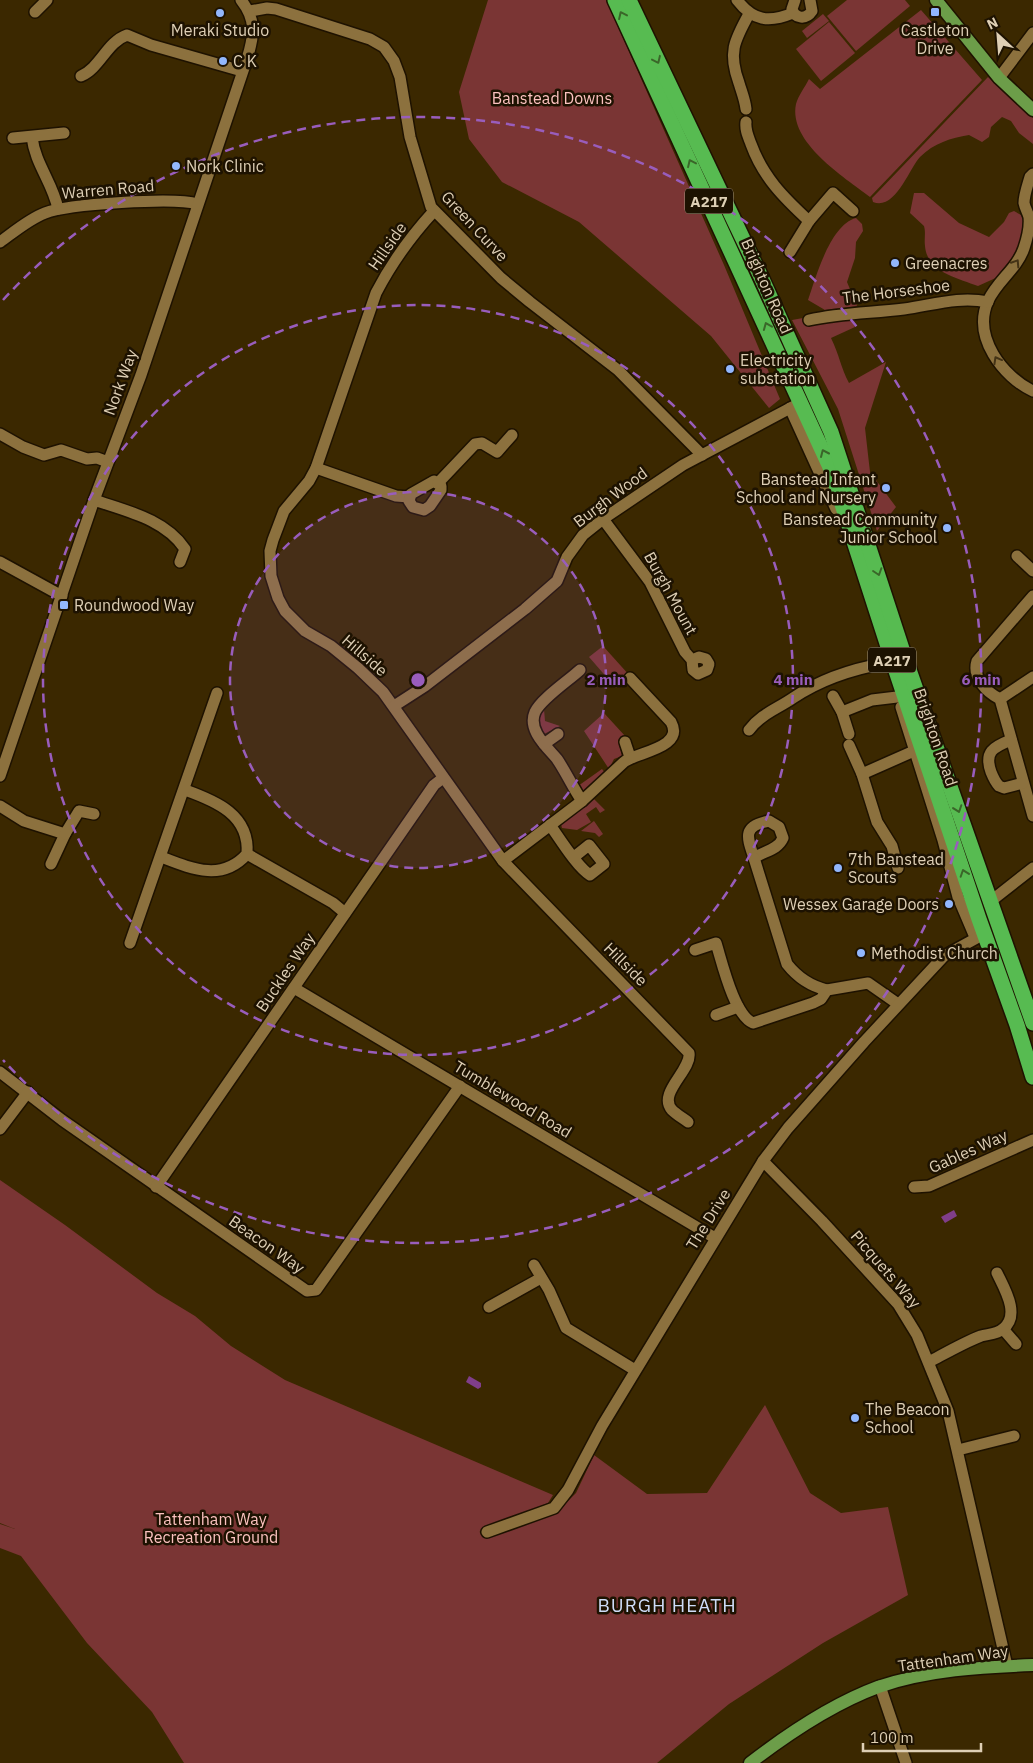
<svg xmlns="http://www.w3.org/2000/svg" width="1033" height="1763" font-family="'IBM Plex Sans',sans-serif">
  <rect width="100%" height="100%" fill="#3b2800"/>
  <g fill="#7a3534">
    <polygon points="488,0 606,0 724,265 780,399 769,408 711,336 579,222 502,182 469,139 459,92"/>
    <polygon points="847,0 905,0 910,6 856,51 827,16"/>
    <path d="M921 10 982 80 870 197C844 177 788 142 796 104 798 96 805 87 809 79L820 89Z"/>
    <polygon points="823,14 829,21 807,38 802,31"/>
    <polygon points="829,22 855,53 821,81 796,49"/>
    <path d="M988 77 1033 118V144L1019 133 1011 121 1002 117 991 127 989 137 982 142 969 135C951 138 934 143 920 157 909 169 895 211 873 202L872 198 877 193Z"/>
    <path d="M914 193H924L959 223 989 237 1004 222 1009 213 1014 211 1021 215 1025 223 1020 249 1000 276 978 286C957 278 927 272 925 246 924 239 926 233 924 226L910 213Z"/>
    <path d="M856 218 862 224 863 231 856 242 855 258 847 282 857 306 825 310 808 300C816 277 830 225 856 218Z"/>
    <path d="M825 314 857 317 853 323 855 327 831 338C839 354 841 368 849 383L886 362 865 428 870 472 896 507 877 531 838 409 792 320Z"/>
    <polygon points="603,646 630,676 616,688 589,657"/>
    <polygon points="541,708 544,709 545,721 560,726 544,734 538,723"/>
    <polygon points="604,713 625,736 618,740 622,756 614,759 609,769 584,731"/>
    <polygon points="602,769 605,773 586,792 583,792 578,786"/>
    <polygon points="594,799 605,810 600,813 596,807 586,814 591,822 577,830 562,828 561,824"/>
    <polygon points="594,821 603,834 599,837 595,833 581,831"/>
    <polygon points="0,1180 65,1225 157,1293 195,1316 231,1346 285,1380 553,1495 548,1503 479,1532 487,1534 557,1512 576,1493 594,1455 647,1494 707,1493 765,1405 810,1493 841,1513 888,1507 908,1595 823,1643 729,1704 657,1763 184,1763 152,1712 87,1643 21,1556 0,1548 0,1524 15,1529 0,1523"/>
  </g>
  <g fill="#803e8a">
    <polygon points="954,1210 957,1216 945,1223 941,1217"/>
    <polygon points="469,1376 481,1383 481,1387 478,1389 466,1382"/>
  </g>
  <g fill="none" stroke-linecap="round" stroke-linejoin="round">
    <g stroke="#1e1200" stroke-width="14">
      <g id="minor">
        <path d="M737 0C753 21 769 23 793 13"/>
        <path d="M795 0 792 9C795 19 806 20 812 11L810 0"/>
        <polyline points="250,11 267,8 276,9 370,39 384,47 394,61 400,77 410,137 431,207 501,278 530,302 618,370 702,455"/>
        <polyline points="35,12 47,0"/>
        <path d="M81 76C100 68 107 42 127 35L151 45 242 71"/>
        <polyline points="999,78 1033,33"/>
        <path d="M746 109C745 100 742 93 739 83 728 53 734 41 749 14"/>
        <path d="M746 122C745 130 748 136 751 144 763 177 783 197 809 221L790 252"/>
        <path d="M32 137C35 164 53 183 58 209"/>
        <polyline points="13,138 64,133"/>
        <path d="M1033 174 1030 177C1028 184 1024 195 1024 203 1025 208 1028 213 1029 217 1030 226 1027 239 1024 248 1017 269 997 281 988 301 972 337 1003 377 1033 391"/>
        <path d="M434 211C411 236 392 262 376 293L316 468 309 481 284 511 273 540 270 551 271 576 278 598 285 611 305 631 331 646 358 668 383 692 503 861 689 1053C692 1070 657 1093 672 1110 677 1115 683 1118 688 1122"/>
        <polyline points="809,221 833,193 853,211"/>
        <path d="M0 242C14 232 29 219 45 213 68 204 175 197 197 204"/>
        <path d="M809 320C841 313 872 313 904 309 933 305 959 296 988 302"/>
        <polyline points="790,408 836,509"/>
        <polyline points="0,434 23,447 44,455 61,450 87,459 97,458 108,462"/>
        <polyline points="316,468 396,496 409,497"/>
        <polygon points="434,481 441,486 441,490 430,506 424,510 413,507 409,501 411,494"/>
        <polyline points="438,483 475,444 482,443 497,452 512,435"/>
        <path d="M94 500C126 511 165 519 185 549L180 562"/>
        <polyline points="603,519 650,582 685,652 692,660 693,670 698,674 707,670 709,664 706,659 699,657 692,660"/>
        <polyline points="1017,556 1033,571"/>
        <polyline points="0,562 62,596"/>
        <path d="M1033 596 977 661C972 677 986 692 1000 699L1033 816"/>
        <path d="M580 670C568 681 541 699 535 712 527 730 547 747 557 759 566 772 573 788 582 801"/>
        <polyline points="833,696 842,712 849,734"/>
        <polyline points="1000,699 1033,677"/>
        <polyline points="394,706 425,686 525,609 557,581 567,557 583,535 603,519 683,465 796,405"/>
        <polyline points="901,707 943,840 958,897 975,937"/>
        <polyline points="842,712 872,700 897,697"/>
        <path d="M749 730C761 714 777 709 793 698 821 679 852 669 886 663"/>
        <path d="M1011 740C993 747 984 752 991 772 993 777 995 782 999 786L1004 788 1023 783"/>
        <polyline points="625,742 630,757"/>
        <polyline points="544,744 558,734"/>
        <polyline points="849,745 862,774 877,822 892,846 898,868"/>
        <polyline points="862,774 914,751"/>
        <path d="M0 776 94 500 141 375 247 59C254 36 257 20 241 0"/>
        <polyline points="0,806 24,821 65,834 51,864"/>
        <path d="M769 821 779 827 783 838C778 850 764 851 754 858 747 837 742 826 769 821Z"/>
        <path d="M550 825C560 839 577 867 590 875L604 864 589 845 574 857"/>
        <polyline points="65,834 79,811 94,814"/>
        <polyline points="247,854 333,903 345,913"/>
        <path d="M161 857C192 869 222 882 247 854 250 815 216 801 185 790"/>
        <path d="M754 858 787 964C798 978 810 986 827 990"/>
        <path d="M503 861 582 801 624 762C637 752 685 748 671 722L630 678"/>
        <polyline points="991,901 1033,868"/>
        <polyline points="130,943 217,693"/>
        <path d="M695 950 716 943C722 962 734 1015 753 1023L813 1003 821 999 827 990 868 983 898 1004"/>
        <polyline points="294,988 715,1238"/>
        <polyline points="716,1015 738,1007"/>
        <polyline points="0,1072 62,1120 307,1291 316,1290 460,1086"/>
        <polyline points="0,1129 28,1092"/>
        <polyline points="763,1161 822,1221 898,1304 917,1335 948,1411 1007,1666"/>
        <polyline points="156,1187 434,785 443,778"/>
        <polyline points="914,1187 929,1186 1033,1140"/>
        <polyline points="534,1265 549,1290 566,1328 635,1370"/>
        <polyline points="489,1307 541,1278"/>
        <polyline points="1003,1329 1016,1344"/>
        <path d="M929 1362C946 1353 963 1343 981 1336 988 1334 997 1334 1003 1329 1021 1315 1004 1288 997 1273"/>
        <polyline points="958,1450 1014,1436"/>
        <polyline points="487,1532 554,1508 568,1490 602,1426 763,1161 788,1128 864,1042 944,956 984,934"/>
        <polyline points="880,1686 906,1763"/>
      </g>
    </g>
    <g stroke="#1e1200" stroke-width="15">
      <g id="major">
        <polyline points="936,0 999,78 1033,110"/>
        <path d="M750 1763C789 1733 832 1704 878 1687 927 1670 982 1667 1033 1665"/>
      </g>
    </g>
    <g stroke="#1e1200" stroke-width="18">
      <g id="highway">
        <polyline points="615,0 830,467 891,656 979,919 1017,1025 1033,1077"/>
        <polyline points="629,0 762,279 831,432 906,661 1033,1023"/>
      </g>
    </g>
    <use href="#minor" stroke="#8c713e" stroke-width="11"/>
    <use href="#major" stroke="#6c9d49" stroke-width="12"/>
    <use href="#highway" stroke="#57bb51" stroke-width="15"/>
  </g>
  <defs><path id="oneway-chevron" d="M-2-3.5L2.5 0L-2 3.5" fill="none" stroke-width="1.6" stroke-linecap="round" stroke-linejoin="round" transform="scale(1.25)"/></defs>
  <g stroke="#3a6629">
    <use href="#oneway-chevron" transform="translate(622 15) rotate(-115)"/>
    <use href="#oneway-chevron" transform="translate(657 60) rotate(65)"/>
    <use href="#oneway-chevron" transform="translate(691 163) rotate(-115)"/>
    <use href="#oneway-chevron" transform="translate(767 326) rotate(-112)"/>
    <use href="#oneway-chevron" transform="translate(824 453) rotate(-114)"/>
    <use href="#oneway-chevron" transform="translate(878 572) rotate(72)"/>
    <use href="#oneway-chevron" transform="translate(958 809) rotate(71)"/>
    <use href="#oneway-chevron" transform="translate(964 873) rotate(-109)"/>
  </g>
  <g stroke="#443316">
    <use href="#oneway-chevron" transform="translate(1016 263) rotate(-57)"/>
    <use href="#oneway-chevron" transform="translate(997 360) rotate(-119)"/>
  </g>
  <circle cx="418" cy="680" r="188" fill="#995dbc" fill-opacity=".12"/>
  <g fill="none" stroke="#995dbc" stroke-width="2.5" stroke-dasharray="9 6">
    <circle cx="418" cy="680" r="188"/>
    <circle cx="418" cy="680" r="375"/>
    <path d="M3 300A563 563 0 1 1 3 1060"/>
  </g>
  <g fill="#92b7fd" stroke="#1d1201" stroke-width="2">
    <rect x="930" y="7" width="10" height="10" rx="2.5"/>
    <circle cx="220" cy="13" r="5"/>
    <circle cx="223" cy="61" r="5"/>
    <circle cx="176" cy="166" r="5"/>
    <circle cx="895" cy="263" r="5"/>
    <circle cx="730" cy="369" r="5"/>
    <circle cx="886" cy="488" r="5"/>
    <circle cx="947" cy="528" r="5"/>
    <rect x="59" y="600" width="10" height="10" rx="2.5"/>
    <circle cx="838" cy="868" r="5"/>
    <circle cx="949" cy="904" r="5"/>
    <circle cx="861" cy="953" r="5"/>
    <circle cx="855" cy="1418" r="5"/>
  </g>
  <g text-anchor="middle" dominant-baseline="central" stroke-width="5" stroke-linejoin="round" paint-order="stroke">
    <g fill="#1d1201" stroke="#a4967f" stroke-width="1">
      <rect x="685" y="188.5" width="48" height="25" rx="4"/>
      <rect x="868" y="647.5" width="48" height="25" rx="4"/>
    </g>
    <g font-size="15" font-weight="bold" fill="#decfb5">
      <text x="709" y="201">A217</text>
      <text x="892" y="660">A217</text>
    </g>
    <g font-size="16" fill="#decfb5" stroke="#1d1201" text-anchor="start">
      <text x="220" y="30" text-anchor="middle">Meraki Studio</text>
      <text x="935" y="30" text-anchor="middle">Castleton<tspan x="935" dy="18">Drive</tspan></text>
      <text x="233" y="61">C K</text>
      <text x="186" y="166">Nork Clinic</text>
      <text x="905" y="263">Greenacres</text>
      <text x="740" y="360">Electricity<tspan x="740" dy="18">substation</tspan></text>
      <text x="876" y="479" text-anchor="end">Banstead Infant<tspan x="876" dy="18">School and Nursery</tspan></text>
      <text x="937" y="519" text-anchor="end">Banstead Community<tspan x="937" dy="18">Junior School</tspan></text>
      <text x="74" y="605">Roundwood Way</text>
      <text x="848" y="859">7th Banstead<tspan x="848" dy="18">Scouts</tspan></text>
      <text x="939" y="904" text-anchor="end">Wessex Garage Doors</text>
      <text x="871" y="953">Methodist Church</text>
      <text x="865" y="1409">The Beacon<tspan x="865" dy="18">School</tspan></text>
    </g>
    <g font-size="16" fill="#fcc2bf" stroke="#1d1201">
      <text x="552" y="98">Banstead Downs</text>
      <text x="211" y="1519">Tattenham Way<tspan x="211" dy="18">Recreation Ground</tspan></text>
    </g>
    <g font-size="16" fill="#decfb5" stroke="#1d1201">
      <text transform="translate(108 189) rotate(-5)">Warren Road</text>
      <text transform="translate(475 226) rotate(47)">Green Curve</text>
      <text transform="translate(387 246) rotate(-55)">Hillside</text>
      <text transform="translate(767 286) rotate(66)">Brighton Road</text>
      <text transform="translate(896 291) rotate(-7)">The Horseshoe</text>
      <text transform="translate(120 382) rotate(-70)">Nork Way</text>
      <text transform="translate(610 497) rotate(-37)">Burgh Wood</text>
      <text transform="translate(671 593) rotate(61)">Burgh Mount</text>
      <text transform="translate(365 655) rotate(41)">Hillside</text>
      <text transform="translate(936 737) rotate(71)">Brighton Road</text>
      <text transform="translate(626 964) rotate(45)">Hillside</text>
      <text transform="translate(285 972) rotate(-56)">Buckles Way</text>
      <text transform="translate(513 1099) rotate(31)">Tumblewood Road</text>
      <text transform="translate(968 1151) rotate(-24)">Gables Way</text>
      <text transform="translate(708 1219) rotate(-58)">The Drive</text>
      <text transform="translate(267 1244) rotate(35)">Beacon Way</text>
      <text transform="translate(886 1269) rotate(49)">Picquets Way</text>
      <text transform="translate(953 1658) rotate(-8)">Tattenham Way</text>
    </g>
    <g font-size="19" letter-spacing="1" fill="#cedcf7" stroke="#1d1201">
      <text x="667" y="1605">BURGH HEATH</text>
    </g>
  </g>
  <circle cx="418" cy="680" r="8" fill="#995dbc" stroke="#1d1201" stroke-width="2.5"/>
  <g font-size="15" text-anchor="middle" font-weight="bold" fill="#995dbc" stroke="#1d1201" stroke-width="5" stroke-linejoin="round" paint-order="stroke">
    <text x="606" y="685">2 min</text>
    <text x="793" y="685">4 min</text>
    <text x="981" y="685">6 min</text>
  </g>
  <g transform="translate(998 35) rotate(334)" stroke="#1d1201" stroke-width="4" paint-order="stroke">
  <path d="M0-4L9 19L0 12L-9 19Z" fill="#decfb5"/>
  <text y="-8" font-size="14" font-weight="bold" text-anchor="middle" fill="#decfb5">N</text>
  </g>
  <path d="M863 1743v8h118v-8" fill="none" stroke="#decfb5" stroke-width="2.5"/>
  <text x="870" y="1743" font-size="15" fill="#decfb5" stroke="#1d1201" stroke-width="4" paint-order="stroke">100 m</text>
</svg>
